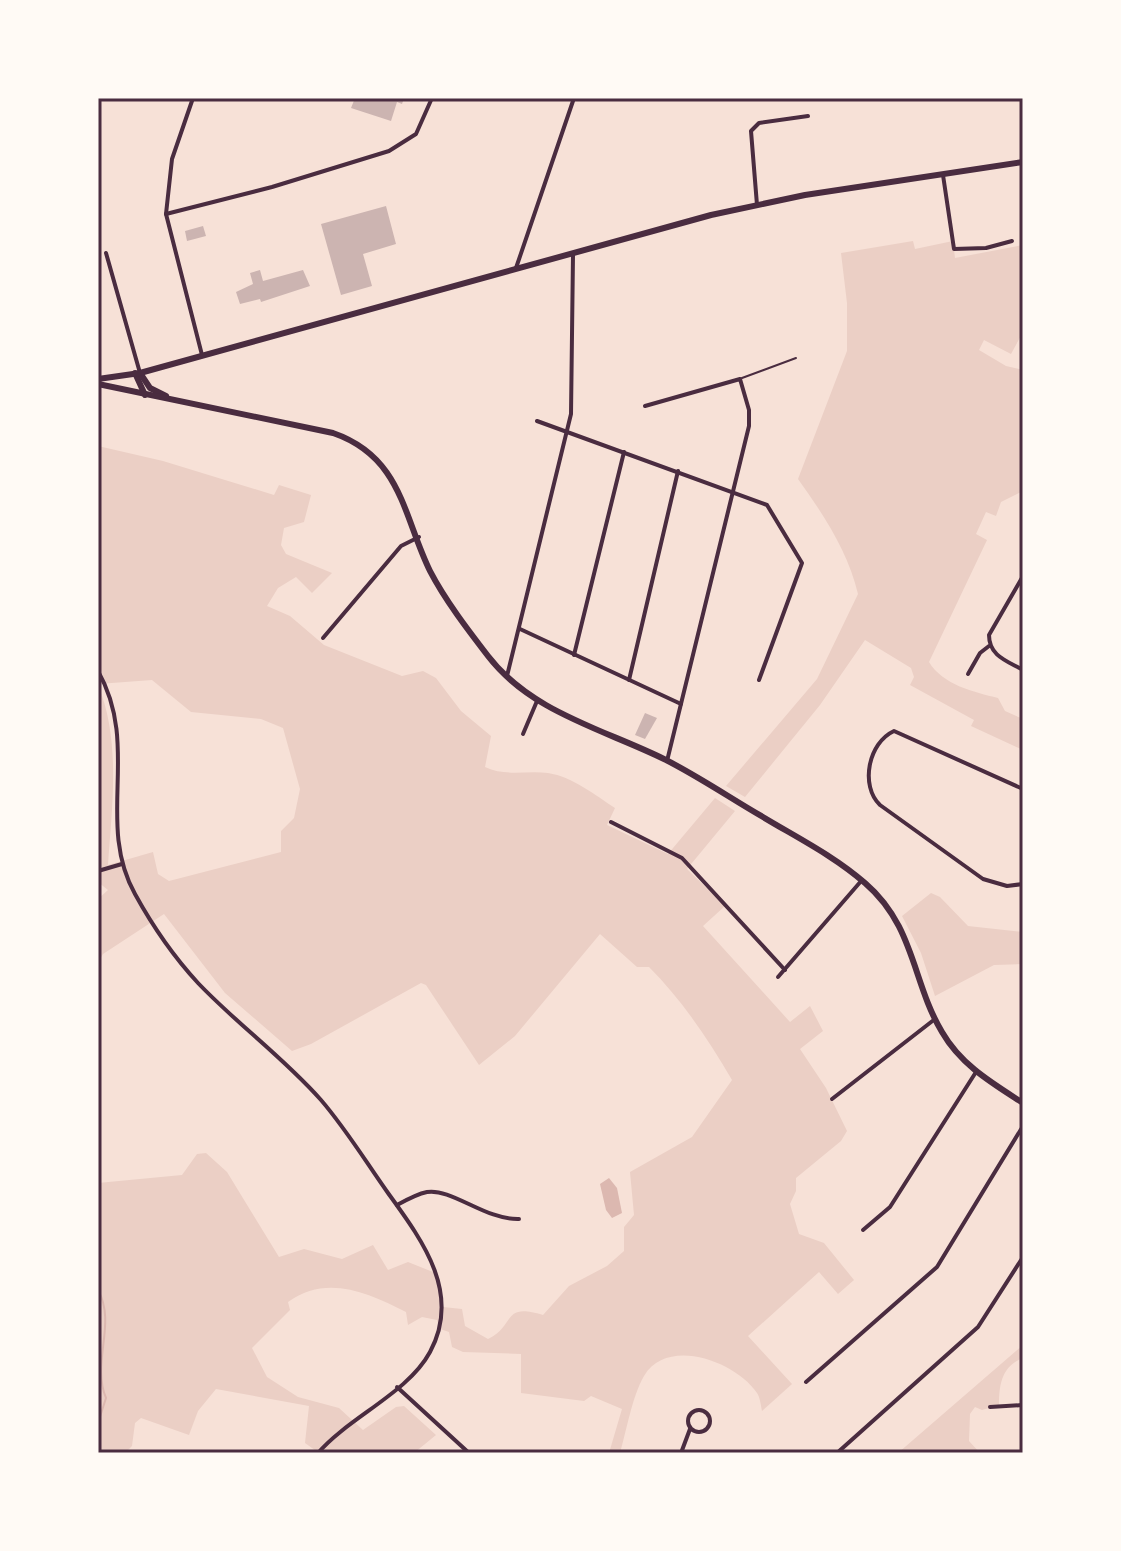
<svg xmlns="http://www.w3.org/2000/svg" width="1121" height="1551" font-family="'Crimson Pro',serif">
  <rect width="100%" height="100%" fill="#f7e1d7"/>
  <g fill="#ebcfc5">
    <path d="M913 241 915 249 953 241 955 258 1023 245V332L1011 354 984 340 979 350 1006 366 1023 370V491L1001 502 996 516 986 512 976 534 987 540 929 662C943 685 974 692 998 698L1005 711 1023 719V750L971 726 974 720 910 685 914 677 911 668 865 640 820 705 745 797 726 786 817 679 858 594C848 552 824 515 798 479L847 351V303L841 253Z"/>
    <path d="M98 446 163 461 274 495 279 485 311 495 304 522 284 528 281 545 286 554 332 573 312 593 296 577 278 588 267 606 290 616 324 645 402 676 423 671 436 678 461 711 491 736 485 767C506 777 527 770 548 773 573 777 595 795 615 808L607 825 668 854 715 798 735 811 687 869 725 906 703 926 790 1022 810 1006 823 1031 800 1049 826 1088 847 1131 841 1141 796 1178V1191L790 1204 799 1234 824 1243 854 1280 838 1294 819 1272 748 1336 792 1384 762 1411C761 1406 760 1397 757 1393 736 1362 668 1336 644 1376 632 1397 627 1429 620 1453H609L622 1409 591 1396 584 1401 521 1393V1354L463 1352 452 1347 449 1332 440 1329 437 1320 422 1317 408 1325 406 1312C368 1293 327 1274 288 1302L290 1310 252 1348 267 1377 298 1397 339 1408 363 1430 396 1407 404 1406 436 1435 414 1453H319L305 1443 309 1406 216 1389 198 1411 189 1435 141 1418 135 1423 132 1446 125 1453H98V1183L182 1175 197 1154 206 1153 227 1172 279 1257 304 1249 342 1259 373 1245 388 1270 408 1262 438 1274 443 1307 462 1309 465 1326 488 1339C516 1326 501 1302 543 1315L569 1286 607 1266 624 1251V1227L634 1215 630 1172 692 1137 732 1080C708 1039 682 1000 649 967H637L600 934 515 1036 479 1065 426 985 421 983 311 1044 292 1051 225 993 164 914 103 954 98 963V899L108 890 98 882V685C121 740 112 806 108 865L153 852 158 874 169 881 281 852V831L294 818 300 789 283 728 261 719 191 712 152 680 98 684V653L101 650 98 645Z"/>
    <polygon points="931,893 940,897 968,926 1023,932 1023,964 994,965 935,996 921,953 902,916"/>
    <path d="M1023 1345V1358C1002 1366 999 1384 999 1405L982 1410 975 1407 970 1414 969 1441 980 1453H898Z"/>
  </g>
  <polygon fill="#dcb8b0" points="609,1178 617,1188 622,1213 612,1218 606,1210 600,1184"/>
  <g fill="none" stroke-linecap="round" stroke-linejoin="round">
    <path stroke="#dcb8b0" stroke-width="2" d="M98 1290C117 1324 91 1362 106 1398L98 1423"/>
  </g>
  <g fill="#ccb4b1">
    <polygon points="355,98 404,98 402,104 397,102 391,121 351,108"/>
    <polygon points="386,206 396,244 363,254 372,286 341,295 321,224"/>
    <polygon points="203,226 206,236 187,241 185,231"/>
    <polygon points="260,270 263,281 303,270 310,286 261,302 260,299 240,304 236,292 253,284 250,273"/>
    <polygon points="645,713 657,718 645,739 635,735"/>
  </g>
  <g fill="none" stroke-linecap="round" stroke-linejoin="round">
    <polyline stroke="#4a2c40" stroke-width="2" points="742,378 796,358"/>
    <g stroke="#4a2c40" stroke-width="4">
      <polyline points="193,98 172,159 166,214 202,355"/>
      <polyline points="943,175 954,249 986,248 1012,241"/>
      <polyline points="757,205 751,131 759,123 808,116"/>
      <polyline points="166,214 272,187 389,151 416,134 432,98"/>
      <polyline points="106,253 140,373"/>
      <polyline points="516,268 574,98"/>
      <polyline points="645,406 740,379 749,410 749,426 667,761"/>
      <polyline points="537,421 767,505 802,563 759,680"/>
      <path d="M1023 576 989 635C989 656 1007 661 1023 670"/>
      <polyline points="520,629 681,704"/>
      <polyline points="323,638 401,546 419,537"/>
      <polyline points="574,655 624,452"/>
      <polyline points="968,674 980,653 989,646"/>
      <polyline points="507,676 571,414 573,255"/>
      <polyline points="629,680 678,471"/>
      <polyline points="523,734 537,701"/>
      <path d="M1023 789 894 731C868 743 860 786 880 805L983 879 1007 886 1023 884"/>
      <polyline points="611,822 682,858 785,970"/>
      <polyline points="98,871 122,864"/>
      <polyline points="778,977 862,880"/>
      <polyline points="832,1099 935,1019"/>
      <path d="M397 1205C406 1200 417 1194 427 1192 452 1188 485 1220 519 1219"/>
      <polyline points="863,1230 890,1207 976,1072"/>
      <polyline points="806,1382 937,1267 1023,1126"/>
      <polyline points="397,1387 469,1453"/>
      <polyline points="990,1407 1023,1405"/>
      <circle cx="699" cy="1421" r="11"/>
      <polyline points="681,1453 690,1429"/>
      <polyline points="837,1453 978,1327 1023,1257"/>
    </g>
    <path stroke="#4a2c40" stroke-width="4" d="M98 671C141 747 95 822 135 894 152 925 174 957 198 983 237 1024 283 1057 321 1100 346 1129 366 1162 388 1193 422 1240 462 1293 430 1352 408 1393 349 1417 318 1453"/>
    <g stroke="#4a2c40" stroke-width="6">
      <polyline points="135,373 145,395"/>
      <polyline points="140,373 150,388 166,396"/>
      <polyline points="98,379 140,373 711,215 805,195 1023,162"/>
      <path d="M98 384 333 433C402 457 403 516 430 571 445 600 468 630 488 656 531 712 603 729 664 759 698 776 730 798 763 817 798 838 834 856 865 883 915 926 912 982 942 1032 961 1065 992 1083 1023 1103"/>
    </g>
  </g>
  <rect width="1121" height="1551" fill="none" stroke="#fffaf5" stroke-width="200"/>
  <rect x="100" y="100" width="921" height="1351" fill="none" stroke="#4a2c40" stroke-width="3"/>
</svg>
